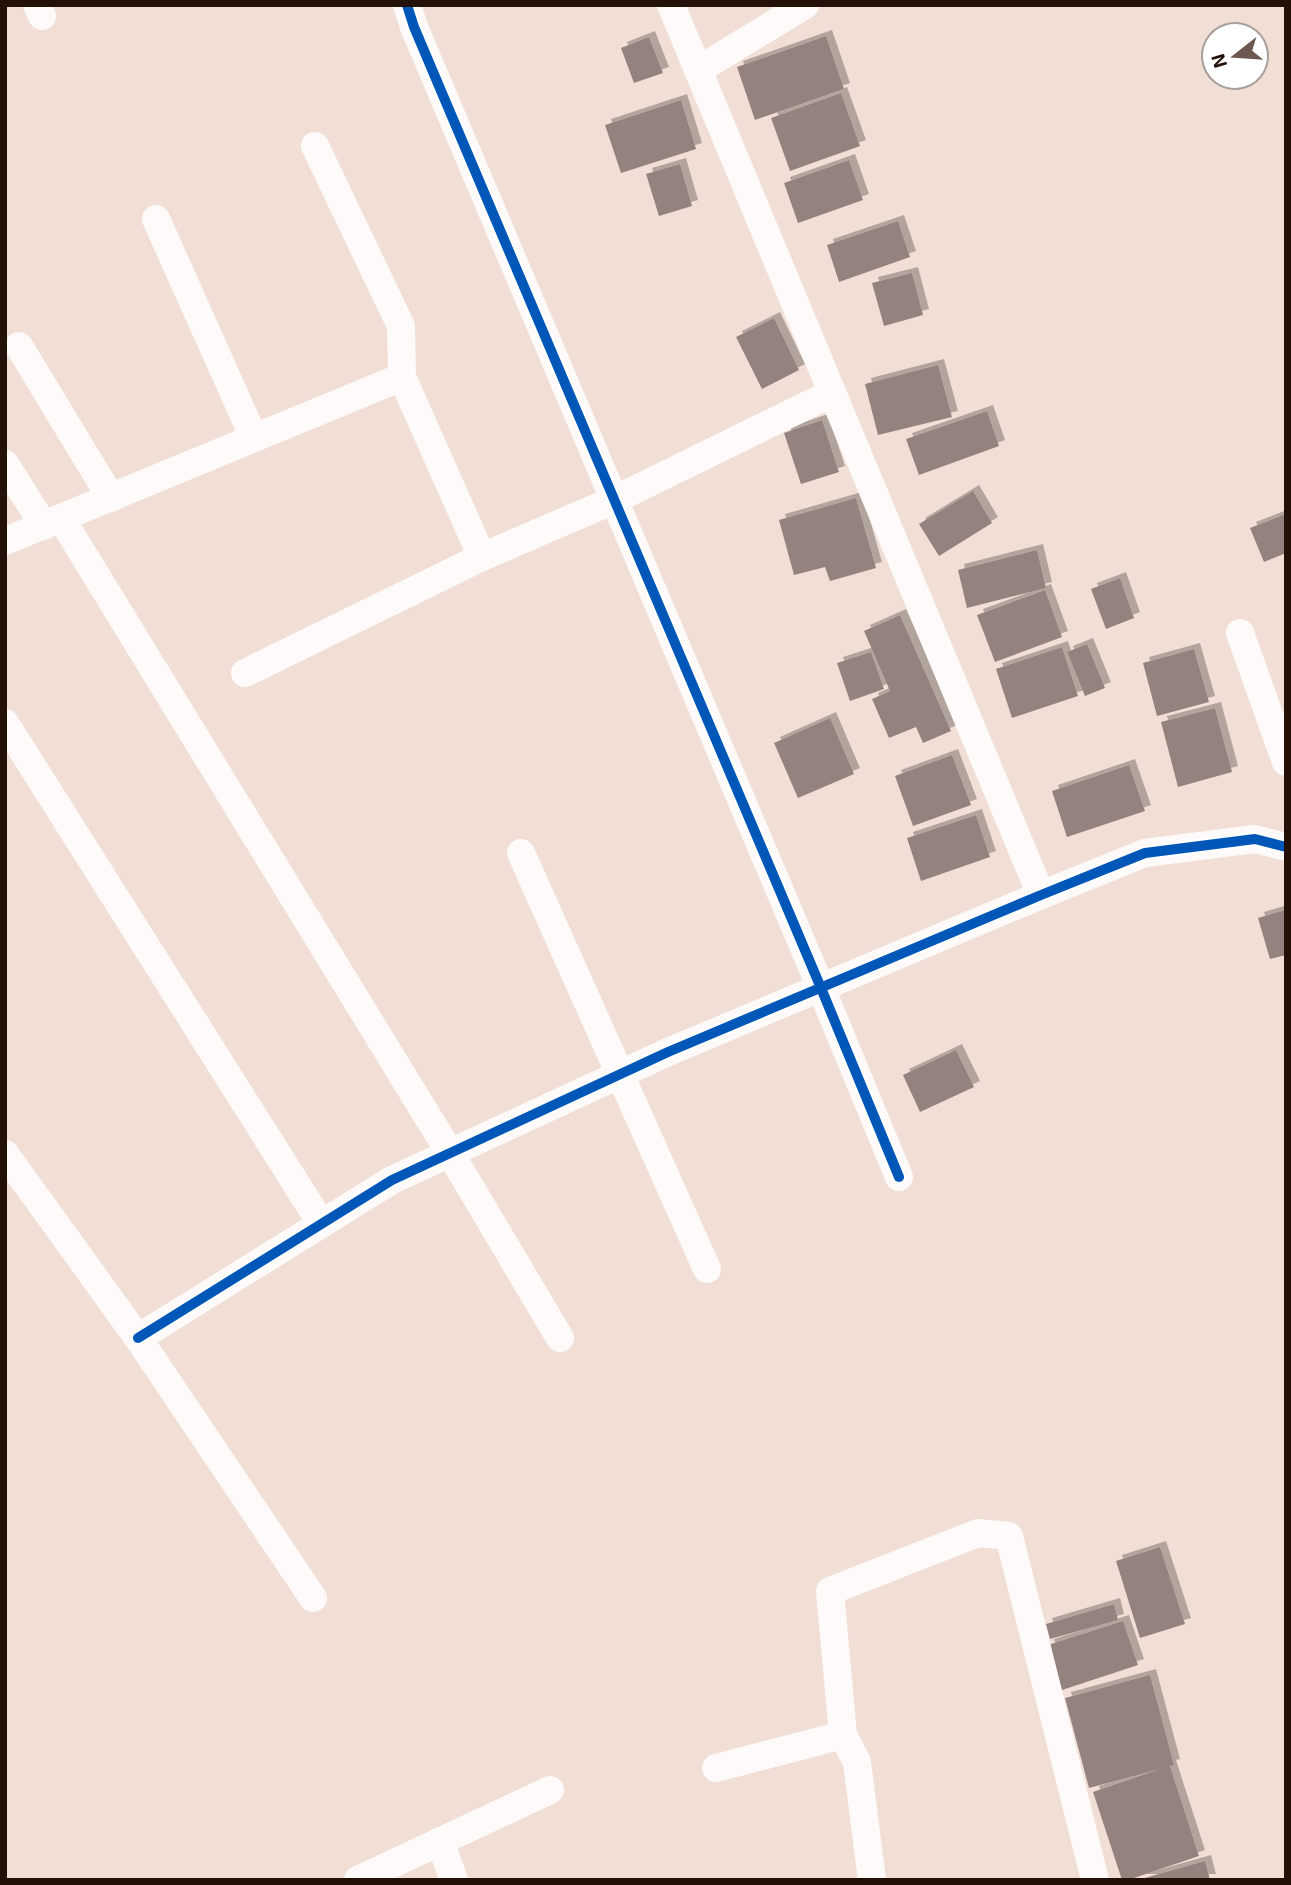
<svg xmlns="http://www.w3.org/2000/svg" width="1291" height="1885" font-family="'Exo 2',sans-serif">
  <defs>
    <filter id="shadow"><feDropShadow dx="6" dy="-6" stdDeviation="0" flood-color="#0004"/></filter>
  </defs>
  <rect width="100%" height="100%" fill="#f1dfd6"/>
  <g fill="#93827d" filter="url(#shadow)">
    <polygon points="826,36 844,89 755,120 737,67"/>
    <polygon points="649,37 663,73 634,83 621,48"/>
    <polygon points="841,93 860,146 790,171 771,118"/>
    <polygon points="681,100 696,149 621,173 605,125"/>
    <polygon points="849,160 863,200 798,223 784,183"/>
    <polygon points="680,164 692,206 659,216 646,174"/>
    <polygon points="898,221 910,257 839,282 827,245"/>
    <polygon points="912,273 923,315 884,326 872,283"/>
    <polygon points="774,318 799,370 762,389 736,337"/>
    <polygon points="938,365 952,417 878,435 865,384"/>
    <polygon points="987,411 999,446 919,475 906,439"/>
    <polygon points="822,420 839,472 801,484 784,433"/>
    <polygon points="973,491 992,523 939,556 919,524"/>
    <polygon points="856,498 876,568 830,581 825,567 794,575 779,520"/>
    <polygon points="1286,514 1286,553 1264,562 1250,528"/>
    <polygon points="1037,550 1046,588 967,608 958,570"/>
    <polygon points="1120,578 1134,618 1106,629 1091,589"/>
    <polygon points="1045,590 1062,637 995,662 977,615"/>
    <polygon points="900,615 951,731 923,743 916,727 889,738 872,699 890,691 864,631"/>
    <polygon points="1087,644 1105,688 1085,696 1067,652"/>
    <polygon points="1062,647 1078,696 1012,718 996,669"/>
    <polygon points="1194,649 1209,702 1157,716 1143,663"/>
    <polygon points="871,652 884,689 850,701 837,663"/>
    <polygon points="1215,708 1232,772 1178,787 1161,722"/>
    <polygon points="830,718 854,774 798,798 774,743"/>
    <polygon points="952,755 971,805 913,826 895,776"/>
    <polygon points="1129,765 1145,811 1067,837 1052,791"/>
    <polygon points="976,815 990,857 921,881 907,838"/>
    <polygon points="1285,910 1286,955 1270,959 1258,918"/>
    <polygon points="956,1050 974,1087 920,1112 903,1075"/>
    <polygon points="1160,1547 1185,1624 1140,1638 1116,1561"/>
    <polygon points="1114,1604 1118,1620 1050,1639 1046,1624"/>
    <polygon points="1123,1621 1138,1665 1062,1690 1048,1645"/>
    <polygon points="1150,1675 1174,1765 1170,1766 1199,1856 1128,1880 1122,1880 1093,1792 1160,1769 1089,1788 1065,1698"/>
    <polygon points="1205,1861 1210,1880 1141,1880 1141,1879"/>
  </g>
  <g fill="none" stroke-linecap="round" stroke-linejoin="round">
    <g stroke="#fdfaf9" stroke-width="28">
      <polyline points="37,5 42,16"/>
      <polyline points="407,5 414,27 821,988 899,1177"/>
      <polyline points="671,5 1041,895"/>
      <polyline points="698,70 805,5"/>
      <polyline points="315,146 401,326 402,377"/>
      <polyline points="156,219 254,438"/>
      <polyline points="19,346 111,498"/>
      <polyline points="5,464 44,526"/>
      <polyline points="61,518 450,1153 560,1338"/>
      <polyline points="5,541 402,377 482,557 614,500 832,393"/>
      <polyline points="1240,633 1286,762"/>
      <polyline points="245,673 482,557"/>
      <polyline points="5,723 321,1223"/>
      <polyline points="521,853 707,1269"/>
      <polyline points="5,1154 138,1338 313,1598"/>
      <polyline points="138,1338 392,1180 668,1052 1041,895 1145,853 1255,839 1286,847"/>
      <polyline points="716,1768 843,1735"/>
      <polyline points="440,1841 454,1880"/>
      <polyline points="358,1880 550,1790"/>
      <polyline points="872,1880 857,1762 843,1735 830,1591 978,1533 1009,1536 1095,1880"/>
    </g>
    <g stroke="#fff" stroke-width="15">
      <g id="cycleway">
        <polyline points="407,5 414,27 821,988 899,1177"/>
        <polyline points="138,1338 392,1180 668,1052 1041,895 1145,853 1255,839 1286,847"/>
      </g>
    </g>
    <use href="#cycleway" stroke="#0057b8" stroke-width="10"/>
  </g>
  <rect width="1291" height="1885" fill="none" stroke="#231007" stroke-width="14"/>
  <g transform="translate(1235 56) rotate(253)"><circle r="33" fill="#ffffff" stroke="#a79f9c" stroke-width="2"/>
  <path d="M0-5L12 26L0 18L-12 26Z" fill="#6b584f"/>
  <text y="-10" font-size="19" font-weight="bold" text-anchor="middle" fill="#231007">N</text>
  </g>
</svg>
